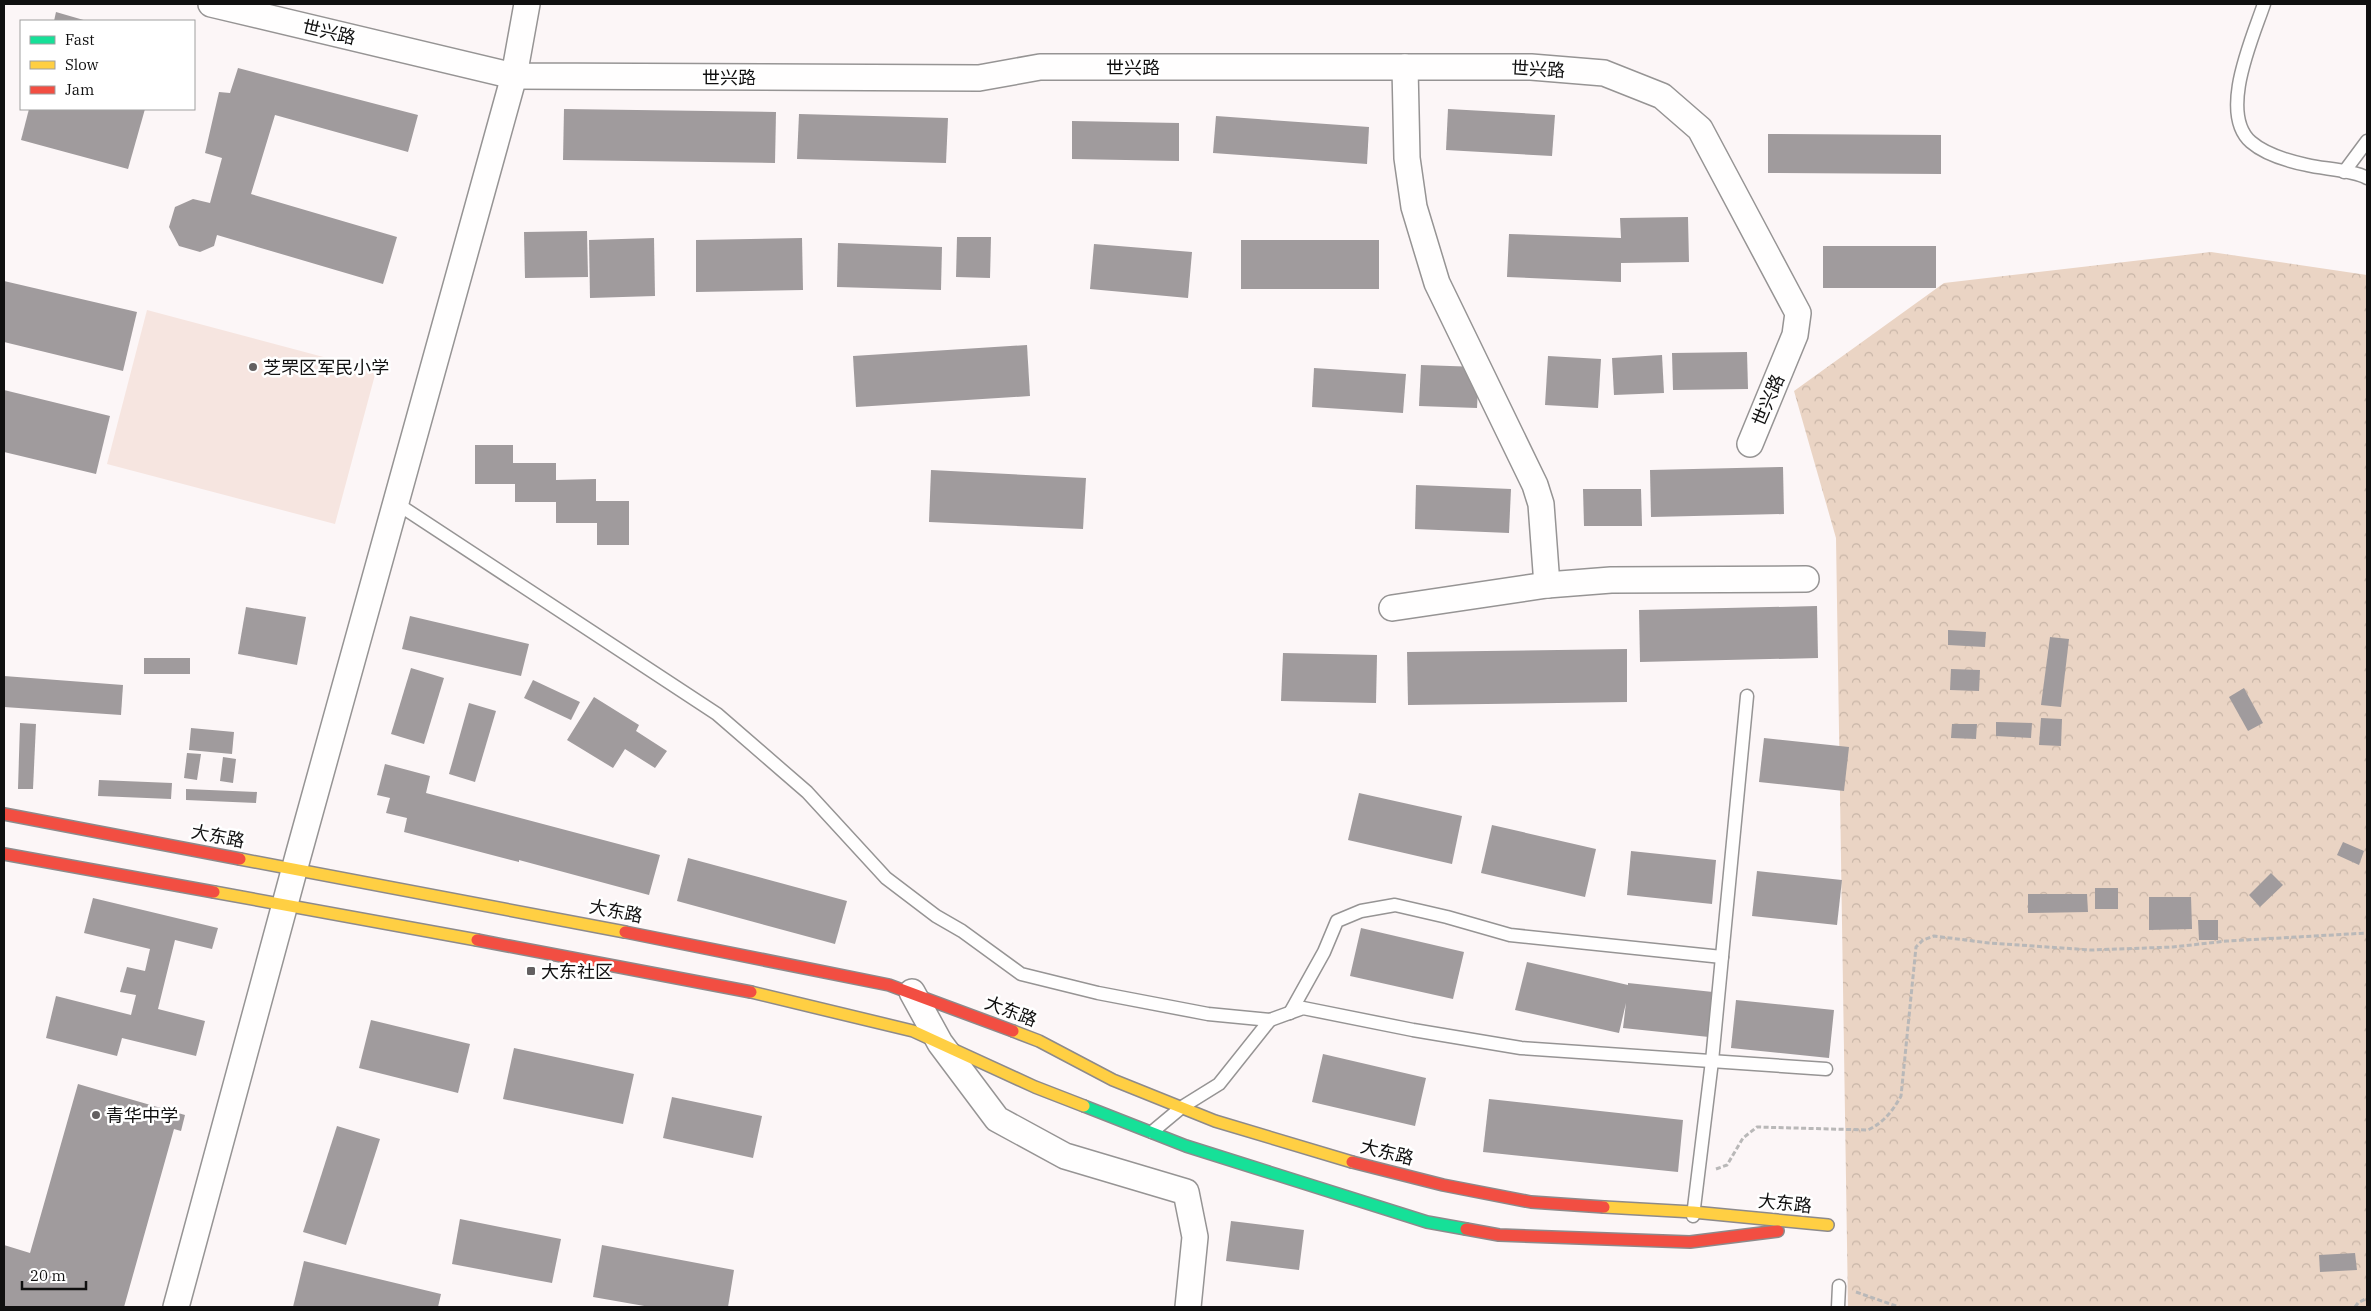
<svg xmlns="http://www.w3.org/2000/svg" width="2371" height="1311" font-family="'IBM Plex Serif','Noto Sans SC',serif">
  <defs>
    <pattern id="forest-crowns" width="20" height="18" patternUnits="userSpaceOnUse" patternTransform="scale(1.25)"><rect width="20" height="18" fill="#ead4c4"/><path d="M2 6a3 3 0 1 1 6 0M12 15a3 3 0 1 1 6 0" fill="none" stroke="#c8b5a7"/></pattern>
  </defs>
  <rect width="100%" height="100%" fill="#fcf6f7"/>
  <polygon fill="url(#forest-crowns)" points="2211,252 2367,275 2367,1307 1848,1307 1836,538 1794,391 1944,283"/>
  <polygon fill="#f6e5e0" points="147,310 376,371 335,524 107,464"/>
  <g fill="#a09b9d">
    <polygon points="56,12 87,21 54,21"/>
    <polygon points="238,68 418,115 408,152 275,115 251,194 397,237 383,284 217,235 214,246 200,252 179,246 169,227 175,207 193,199 210,203 222,158 205,153 219,92 230,93"/>
    <polygon points="29,109 145,109 128,169 21,140"/>
    <polygon points="564,109 776,112 775,163 563,160"/>
    <polygon points="1448,109 1555,115 1552,156 1446,150"/>
    <polygon points="799,114 948,118 946,163 797,159"/>
    <polygon points="1216,116 1369,127 1367,164 1213,153"/>
    <polygon points="1072,121 1179,123 1179,161 1072,159"/>
    <polygon points="1768,134 1941,135 1941,174 1768,173"/>
    <polygon points="1688,217 1689,262 1621,263 1621,282 1507,277 1509,234 1621,238 1620,218"/>
    <polygon points="587,231 588,277 525,278 524,232"/>
    <polygon points="957,237 991,237 990,278 956,277"/>
    <polygon points="654,238 655,296 590,298 589,240"/>
    <polygon points="802,238 803,290 696,292 696,240"/>
    <rect x="1241" y="240" width="138" height="49"/>
    <polygon points="838,243 942,247 941,290 837,287"/>
    <polygon points="1094,244 1192,252 1188,298 1090,289"/>
    <rect x="1823" y="246" width="113" height="42"/>
    <polygon points="4,281 137,312 123,371 4,342"/>
    <polygon points="1027,345 1030,396 856,407 853,356"/>
    <polygon points="1747,352 1748,389 1673,390 1672,353"/>
    <polygon points="1662,355 1664,393 1614,395 1612,358"/>
    <polygon points="1548,356 1601,359 1598,408 1545,405"/>
    <polygon points="1421,365 1479,367 1477,408 1419,406"/>
    <polygon points="1314,368 1406,374 1403,413 1312,407"/>
    <polygon points="4,390 110,416 96,474 4,452"/>
    <polygon points="475,445 513,445 513,463 556,463 556,480 596,479 596,501 629,501 629,545 597,545 597,523 556,523 556,502 515,502 515,484 475,484"/>
    <polygon points="1783,467 1784,514 1651,517 1650,470"/>
    <polygon points="931,470 1086,478 1083,529 929,522"/>
    <polygon points="1416,485 1511,489 1509,533 1415,529"/>
    <polygon points="1583,489 1641,489 1642,526 1584,526"/>
    <polygon points="1817,606 1818,658 1640,662 1639,610"/>
    <polygon points="246,607 306,617 297,665 238,654"/>
    <polygon points="410,616 529,644 521,676 402,649"/>
    <polygon points="1948,630 1986,632 1985,647 1948,645"/>
    <polygon points="2050,637 2069,639 2061,707 2041,705"/>
    <polygon points="1627,649 1627,702 1408,705 1407,652"/>
    <polygon points="1283,653 1377,655 1376,703 1281,701"/>
    <rect x="144" y="658" width="46" height="16"/>
    <polygon points="411,668 444,678 424,744 391,734"/>
    <polygon points="1951,669 1980,670 1979,691 1950,690"/>
    <polygon points="4,676 123,685 121,715 4,707"/>
    <polygon points="533,680 580,702 571,720 524,698"/>
    <polygon points="2244,688 2263,723 2248,731 2229,697"/>
    <polygon points="594,697 639,725 636,731 667,751 655,768 625,749 613,768 567,740"/>
    <polygon points="469,703 496,711 475,782 449,774"/>
    <polygon points="2041,718 2062,719 2061,746 2039,745"/>
    <polygon points="1996,722 2032,723 2031,738 1996,736"/>
    <polygon points="20,723 36,724 33,789 18,789"/>
    <polygon points="1952,724 1977,724 1976,739 1951,738"/>
    <polygon points="191,728 234,732 232,754 189,750"/>
    <polygon points="1764,738 1849,747 1844,791 1759,782"/>
    <polygon points="187,753 201,754 197,780 184,778"/>
    <polygon points="223,757 236,759 233,783 220,781"/>
    <polygon points="385,764 430,776 426,793 660,855 649,895 519,860 519,862 404,832 407,818 386,813 390,798 377,795"/>
    <polygon points="99,780 172,783 171,799 98,796"/>
    <polygon points="186,789 257,792 256,803 186,800"/>
    <polygon points="1359,793 1462,816 1452,864 1348,840"/>
    <polygon points="1492,825 1596,849 1585,897 1481,873"/>
    <polygon points="2343,842 2364,851 2359,865 2337,855"/>
    <polygon points="1631,851 1716,860 1712,904 1627,895"/>
    <polygon points="688,858 847,901 835,944 677,901"/>
    <polygon points="1757,871 1842,880 1837,925 1752,916"/>
    <polygon points="2271,873 2283,885 2260,907 2249,895"/>
    <rect x="2095" y="888" width="23" height="21"/>
    <polygon points="2028,894 2087,894 2088,912 2028,913"/>
    <polygon points="2149,897 2191,897 2192,929 2149,930"/>
    <polygon points="93,898 218,928 212,949 175,940 158,1009 205,1021 196,1056 122,1038 117,1056 46,1038 56,996 131,1015 136,995 120,992 127,967 145,971 150,949 84,933"/>
    <polygon points="2198,920 2218,920 2218,940 2199,940"/>
    <polygon points="1361,928 1464,952 1453,999 1350,976"/>
    <polygon points="1527,962 1628,985 1628,983 1713,992 1709,1037 1623,1028 1626,1003 1619,1033 1515,1010"/>
    <polygon points="1736,1000 1834,1010 1829,1058 1731,1048"/>
    <polygon points="371,1020 470,1044 458,1093 359,1068"/>
    <polygon points="514,1048 634,1074 623,1124 503,1099"/>
    <polygon points="1323,1054 1426,1078 1415,1126 1312,1102"/>
    <polygon points="78,1084 185,1115 181,1131 174,1129 124,1307 4,1307 4,1245 30,1253"/>
    <polygon points="672,1097 762,1116 753,1158 663,1138"/>
    <polygon points="1489,1099 1683,1120 1678,1172 1483,1152"/>
    <polygon points="337,1126 380,1139 346,1245 303,1232"/>
    <polygon points="460,1219 561,1239 552,1283 452,1264"/>
    <polygon points="1231,1221 1304,1230 1299,1270 1226,1261"/>
    <polygon points="602,1245 734,1270 728,1307 650,1307 593,1297"/>
    <polygon points="2355,1253 2357,1270 2320,1272 2319,1255"/>
    <polygon points="304,1261 441,1294 438,1307 293,1307"/>
  </g>
  <g fill="none" stroke-linecap="round" stroke-linejoin="round">
    <g stroke="#969494" stroke-width="15">
      <g id="lane">
        <path d="M2264 4C2253 37 2218 113 2251 142 2266 155 2288 161 2307 165 2323 169 2354 170 2367 178"/>
        <polyline points="2344,172 2367,141"/>
        <polyline points="396,503 717,714 807,792 886,878 936,916 962,931 1021,974 1098,993 1208,1014 1270,1020 1303,1008 1413,1030 1521,1048 1826,1069"/>
        <polyline points="1290,1013 1324,952 1337,921 1361,911 1395,905 1447,917 1510,935 1722,957"/>
        <polyline points="1152,1132 1182,1107 1219,1084 1270,1020"/>
        <polyline points="1693,1216 1712,1061 1747,696"/>
        <polyline points="1838,1307 1839,1286"/>
      </g>
    </g>
    <g stroke="#969494" stroke-width="28">
      <g id="street">
        <polyline points="211,4 514,76 979,78 1040,67 1531,67 1604,73 1662,96 1700,129 1798,313 1795,335 1750,444"/>
        <polyline points="1405,67 1407,158 1414,207 1437,283 1535,485 1541,504 1547,585"/>
        <polyline points="1392,608 1547,585 1611,580 1806,579"/>
        <polyline points="912,992 940,1043 997,1119 1065,1156 1186,1192 1195,1237 1188,1307"/>
        <polyline points="176,1307 298,856 514,76 527,4"/>
      </g>
    </g>
    <g stroke="#8d8a8b" stroke-width="14">
      <polyline id="fast" points="1084,1106 1186,1146 1427,1222 1466,1229"/>
    </g>
    <g stroke="#8d8a8b" stroke-width="14">
      <g id="slow">
        <polyline points="240,859 625,932"/>
        <polyline points="214,892 477,940"/>
        <polyline points="751,992 913,1031 1035,1087 1084,1106"/>
        <polyline points="1013,1031 1039,1041 1113,1080 1215,1121 1352,1162"/>
        <polyline points="1604,1207 1693,1212 1828,1225"/>
      </g>
    </g>
    <g stroke="#8d8a8b" stroke-width="14">
      <g id="jam">
        <polyline points="4,814 240,859"/>
        <polyline points="4,854 214,892"/>
        <polyline points="625,932 889,985 1013,1031"/>
        <polyline points="477,940 751,992"/>
        <polyline points="1352,1162 1443,1185 1531,1202 1604,1207"/>
        <polyline points="1466,1229 1499,1235 1690,1242 1778,1231"/>
      </g>
    </g>
    <g stroke="#b9b8b8" stroke-width="3" stroke-dasharray="5 2.5" stroke-linecap="butt">
      <path d="M1716 1169 1727 1165 1743 1138 1757 1127 1868 1130C1884 1122 1892 1112 1901 1096L1916 947 1923 940 1934 936 1989 943 2091 950 2173 947 2227 941 2367 933"/>
      <polyline points="1856,1292 1899,1307"/>
      <polyline points="2355,1307 2358,1303 2367,1298"/>
    </g>
    <use href="#lane" stroke="#fffefe" stroke-width="12"/>
    <use href="#street" stroke="#fffefe" stroke-width="25"/>
    <use href="#fast" stroke="#16e098" stroke-width="11"/>
    <use href="#slow" stroke="#ffcf43" stroke-width="11"/>
    <use href="#jam" stroke="#f24e42" stroke-width="11"/>
  </g>
  <g fill="#636061" stroke="#fff" stroke-width="2">
    <circle cx="253" cy="367" r="5"/>
    <rect x="526" y="966" width="10" height="10" rx="2.5"/>
    <circle cx="96" cy="1115" r="5"/>
  </g>
  <g text-anchor="middle" dominant-baseline="central" stroke-width="5" stroke-linejoin="round" paint-order="stroke">
    <g font-size="18" fill="#101010" stroke="#fff">
      <text transform="translate(329 32) rotate(13)">世兴路</text>
      <text x="1133" y="67">世兴路</text>
      <text transform="translate(1538 69) rotate(3)">世兴路</text>
      <text x="729" y="77">世兴路</text>
      <text transform="translate(1768 400) rotate(-67)">世兴路</text>
      <text transform="translate(218 836) rotate(11)">大东路</text>
      <text transform="translate(616 911) rotate(11)">大东路</text>
      <text transform="translate(1011 1011) rotate(21)">大东路</text>
      <text transform="translate(1387 1152) rotate(14)">大东路</text>
      <text transform="translate(1785 1203) rotate(6)">大东路</text>
    </g>
    <g font-size="18" fill="#101010" stroke="#fff" text-anchor="start">
      <text x="263" y="367">芝罘区军民小学</text>
      <text x="541" y="971">大东社区</text>
      <text x="106" y="1115">青华中学</text>
    </g>
  </g>
  <rect width="2371" height="1311" fill="none" stroke="#101010" stroke-width="10"/>
  <rect x="20" y="20" width="175" height="90" fill="#ffffff" stroke="#9f9f9f"/>
  <rect x="30" y="36" width="25" height="8" fill="#16e098" stroke="#9f9f9f"/>
  <text x="65" y="45" font-size="15" fill="#101010">Fast</text>
  <rect x="30" y="61" width="25" height="8" fill="#ffcf43" stroke="#9f9f9f"/>
  <text x="65" y="70" font-size="15" fill="#101010">Slow</text>
  <rect x="30" y="86" width="25" height="8" fill="#f24e42" stroke="#9f9f9f"/>
  <text x="65" y="95" font-size="15" fill="#101010">Jam</text>
  <path d="M22 1281v8h64v-8" fill="none" stroke="#101010" stroke-width="2.5"/>
  <text x="30" y="1281" font-size="15" fill="#101010" stroke="#ffffff" stroke-width="4" paint-order="stroke">20 m</text>
</svg>
